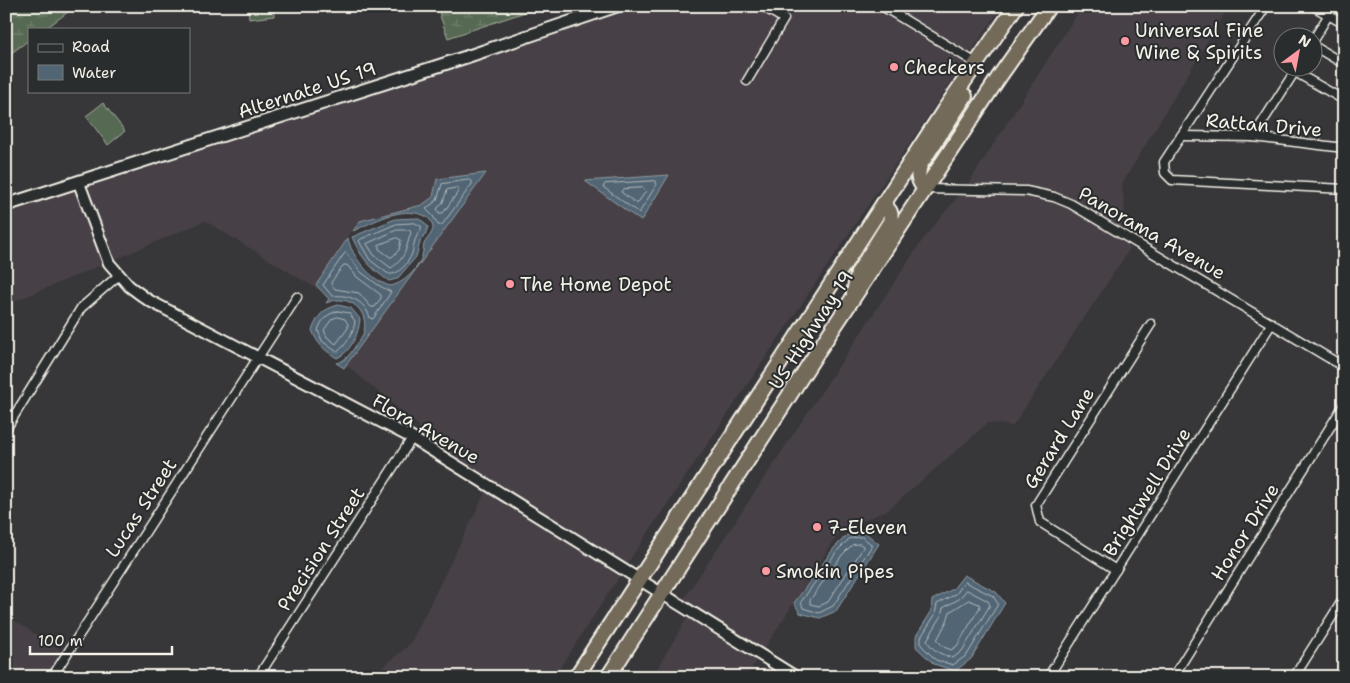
<svg xmlns="http://www.w3.org/2000/svg" width="1350" height="683" font-family="'Shantell Sans',sans-serif">
  <defs>
    <pattern id="wetland-marsh" width="20" height="14" patternUnits="userSpaceOnUse" patternTransform="scale(1.25)"><rect width="20" height="14" fill="#576953"/><path d="M1 5h8M5 5V1M11 12h8M15 12V8" fill="none" stroke="#707f6c"/></pattern>
  </defs>
  <rect width="100%" height="100%" fill="#373639"/>
  <filter id="ink" filterUnits="userSpaceOnUse"><feTurbulence type="fractalNoise" baseFrequency=".02" numOctaves="2"/><feDisplacementMap in="SourceGraphic" scale="10" xChannelSelector="R" yChannelSelector="G"/><feConvolveMatrix kernelMatrix="1 2 1 2 8 2 1 2 1" color-interpolation-filters="sRGB"/></filter>
  <g filter="url(#ink)">
    <g fill="#464046">
      <polygon points="633,6 1002,6 627,564 469,467 418,428 419,426 346,365 485,173 433,197 422,205 360,221 351,232 317,285 322,292 205,221 114,260 86,186"/>
      <polygon points="1082,6 1229,6 1122,184 1129,250 1013,426 988,423 888,510 841,530 746,677 652,677 688,616 677,609 923,239 968,184"/>
      <polygon points="76,189 104,264 6,305 6,211"/>
      <polygon points="486,491 621,574 554,677 371,677 410,644"/>
      <polygon points="6,615 68,655 54,677 6,677"/>
    </g>
    <g fill="#576953" stroke="#a6ad9e">
      <polygon points="248,6 273,6 274,16 249,19"/>
      <polygon points="103,103 125,131 108,145 86,116"/>
    </g>
    <g fill="url(#wetland-marsh)" stroke="#a6ad9e">
      <polygon points="6,6 76,6 45,29 29,29 29,40 6,57"/>
      <polygon points="439,6 543,6 448,38 440,16"/>
    </g>
    <g fill="#516574" stroke="#929da2">
      <path d="M486 173 344 368 336 363C346 361 351 353 356 345 359 341 363 336 364 331 368 314 355 299 337 300 334 300 329 302 326 303L329 299 316 285 348 238C351 256 372 281 390 286 403 284 416 271 421 259 423 254 423 249 424 244 427 238 433 234 433 227 432 221 428 217 423 215 400 206 374 222 353 231L360 221 422 205 433 197 437 179Z"/>
      <polygon points="669,175 641,221 585,181"/>
      <path d="M417 218 424 222 428 227 425 235 421 239 416 257 397 279 389 281C370 268 361 258 352 237L395 219Z"/>
      <path d="M338 305 351 308 360 319C359 333 351 352 337 358 324 350 317 344 312 330 319 314 322 310 338 305Z"/>
      <polygon points="864,532 879,544 836,611 820,618 800,613 794,603 834,548 847,535"/>
      <polygon points="964,575 996,592 1005,603 971,659 955,671 934,664 916,647 916,636 931,612 932,600 953,589"/>
    </g>
    <g fill="none" stroke-linecap="round" stroke-linejoin="round">
      <g stroke="#b3b9ba" stroke-width="1">
        <polygon points="469,180 472,181 472,184 442,225 438,225 433,216 426,209 437,200 442,184"/>
        <polygon points="655,181 657,184 639,213 603,187 605,184"/>
        <polygon points="458,188 458,192 443,213 439,213 437,209 443,202 447,190"/>
        <polygon points="643,188 646,191 637,204 621,192 623,189"/>
        <path d="M415 223 421 226C422 232 419 232 417 236 413 242 414 250 411 256 407 264 396 278 387 273L370 260 359 241 361 239 396 224Z"/>
        <path d="M397 230H409L411 232C406 247 406 259 391 268L374 255 367 244Z"/>
        <polygon points="397,238 401,240 399,250 392,257 390,257 379,249 379,245"/>
        <path d="M346 253 361 272 378 285 391 292 373 319 370 318C365 301 350 294 332 296L323 285 344 254Z"/>
        <polygon points="344,265 347,265 357,277 381,295 381,298 375,307 371,307 359,293 335,289 332,285 331,283"/>
        <path d="M338 311 349 313 355 321C354 332 346 346 337 352L322 341 318 330C322 319 327 314 338 311Z"/>
        <polygon points="338,317 345,319 348,324 348,328 336,344 327,337 324,330 332,319"/>
        <polygon points="862,537 871,544 871,547 833,606 819,613 803,608 801,602 837,551 849,539"/>
        <polygon points="860,544 863,546 863,548 828,602 819,606 810,604 810,600 842,555 852,545"/>
        <polygon points="965,582 993,596 998,604 967,655 953,665 936,660 921,645 921,637 935,615 937,604 956,594"/>
        <path d="M967 590 988 601 990 605 962 651 953 658C942 655 931 650 927 640L941 617 943 608 959 599Z"/>
        <polygon points="969,600 979,604 980,607 957,646 951,650 944,647 937,640 947,621 950,612"/>
      </g>
      <g stroke="#f4f1e8" stroke-width="11">
        <g id="minor">
          <polyline points="882,6 976,63"/>
          <polyline points="1266,6 1164,162 1165,173 1172,180 1344,189"/>
          <polyline points="1313,6 1344,24"/>
          <polyline points="1312,42 1334,6"/>
          <polyline points="1312,45 1344,64"/>
          <polyline points="1295,72 1344,100"/>
          <polyline points="747,81 784,19 762,6"/>
          <polyline points="1181,136 1253,137 1344,148"/>
          <polyline points="1253,137 1297,68"/>
          <polyline points="925,189 1026,191 1054,197 1071,204 1344,367"/>
          <polyline points="6,429 81,308 119,275"/>
          <polyline points="1116,570 1040,522 1036,505 1151,324"/>
          <polyline points="52,677 297,297"/>
          <polyline points="258,677 412,438"/>
          <polyline points="1048,677 1272,323"/>
          <polyline points="1173,677 1344,405"/>
          <polyline points="1294,677 1344,598"/>
        </g>
      </g>
      <g stroke="#f4f1e8" stroke-width="14">
        <polyline id="tertiary" points="79,183 109,263 129,286 148,300 412,438 796,677"/>
      </g>
      <g stroke="#f4f1e8" stroke-width="15">
        <polyline id="secondary" points="6,205 466,57 617,6"/>
      </g>
      <g stroke="#f4f1e8" stroke-width="18">
        <g id="trunk">
          <path d="M925 189C918 181 917 176 920 165L965 96"/>
          <path d="M854 293 858 273 890 222C892 213 890 210 883 205"/>
          <polyline points="576,677 945,109 1016,6"/>
          <polyline points="608,677 816,354 999,77 1049,6"/>
        </g>
      </g>
      <use href="#minor" stroke="#2a2d2e" stroke-width="8"/>
      <use href="#tertiary" stroke="#2a2d2e" stroke-width="10"/>
      <use href="#secondary" stroke="#2a2d2e" stroke-width="11"/>
      <use href="#trunk" stroke="#736b5a" stroke-width="14"/>
    </g>
  </g>
  <g fill="#ff9aa2" stroke="#2a2d2e" stroke-width="2">
    <circle cx="1125" cy="41" r="5"/>
    <circle cx="894" cy="67" r="5"/>
    <circle cx="510" cy="284" r="5"/>
    <circle cx="817" cy="527" r="5"/>
    <circle cx="766" cy="571" r="5"/>
  </g>
  <g text-anchor="middle" dominant-baseline="central" stroke-width="4" stroke-linejoin="round" paint-order="stroke">
    <g font-size="19" fill="#f4f1e8" stroke="#2a2d2e" text-anchor="start">
      <text x="1135" y="30">Universal Fine<tspan x="1135" dy="22">Wine &amp; Spirits</tspan></text>
      <text x="904" y="67">Checkers</text>
      <text x="520" y="284">The Home Depot</text>
      <text x="827" y="527">7-Eleven</text>
      <text x="776" y="571">Smokin Pipes</text>
    </g>
    <g font-size="19" fill="#f4f1e8" stroke="#2a2d2e">
      <text transform="translate(307 90) rotate(-18)">Alternate US 19</text>
      <text transform="translate(1264 125) rotate(5)">Rattan Drive</text>
      <text transform="translate(1152 233) rotate(30)">Panorama Avenue</text>
      <text transform="translate(811 330) rotate(-57)">US Highway 19</text>
      <text transform="translate(426 429) rotate(30)">Flora Avenue</text>
      <text transform="translate(1059 438) rotate(-58)">Gerard Lane</text>
      <text transform="translate(1147 492) rotate(-58)">Brightwell Drive</text>
      <text transform="translate(141 508) rotate(-57)">Lucas Street</text>
      <text transform="translate(1245 532) rotate(-58)">Honor Drive</text>
      <text transform="translate(321 549) rotate(-57)">Precision Street</text>
    </g>
  </g>
  <rect width="1350" height="683" fill="none" stroke="#2a2d2e" stroke-width="25"/>
  <rect x="12" y="12" width="1325" height="658" fill="none" stroke="#f4f1e8" stroke-width="2" filter="url(#ink)"/>
  <rect x="28" y="28" width="162" height="65" fill="#2a2d2e" stroke="#7b7b78"/>
  <rect x="38" y="44" width="25" height="8" fill="#2a2d2e" stroke="#7b7b78"/>
  <text x="72" y="52" font-size="15" fill="#f4f1e8">Road</text>
  <rect x="38" y="65" width="25" height="15" fill="#516574" stroke="#7b7b78"/>
  <text x="72" y="78" font-size="15" fill="#f4f1e8">Water</text>
  <g transform="translate(1298 52) rotate(32)"><circle r="24" fill="#2a2d2e" stroke="#7b7b78"/>
  <path d="M0-4L9 19L0 12L-9 19Z" fill="#ff9aa2"/>
  <text y="-8" font-size="14" font-weight="bold" text-anchor="middle" fill="#f4f1e8">N</text>
  </g>
  <path d="M30 646v8h142v-8" fill="none" stroke="#f4f1e8" stroke-width="2.5"/>
  <text x="38" y="646" font-size="15" fill="#f4f1e8" stroke="#2a2d2e" stroke-width="4" paint-order="stroke">100 m</text>
</svg>
